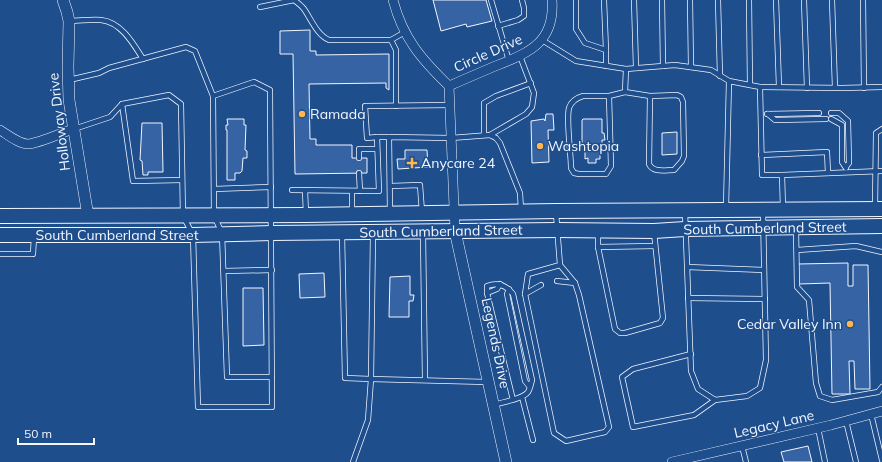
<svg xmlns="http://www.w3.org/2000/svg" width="882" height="462" font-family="Mulish,sans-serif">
  <rect width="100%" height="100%" fill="#1f4e8c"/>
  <g fill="#3563a3" stroke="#f2f6ff">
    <polygon points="433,0 486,0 492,21 467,27 466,24 441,31"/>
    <polygon points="310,30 310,51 316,51 316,55 389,54 389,90 386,88 386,83 309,84 310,139 316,139 316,145 352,145 352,158 367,158 367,173 295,174 293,54 280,54 280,31"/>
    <polygon points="546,114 553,114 554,130 548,130 549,162 532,163 531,121 544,119 545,121"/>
    <polygon points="227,119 244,119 244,125 246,125 245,150 247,151 247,158 243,158 242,171 240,173 235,173 235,180 227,180 227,130 226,130 226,125 228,125"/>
    <polygon points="583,119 602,119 602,133 604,133 605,140 602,140 602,144 600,144 600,159 596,159 596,163 588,163 588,158 585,159 585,144 582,144 582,120"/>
    <polygon points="142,123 162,123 163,172 148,172 148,175 143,175 142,161 140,160"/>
    <polygon points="677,132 677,154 662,155 662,133"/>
    <polygon points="405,150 427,150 428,167 398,169 397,159 405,159"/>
    <polygon points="848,263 848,286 853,286 853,265 868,265 870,389 855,389 854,361 849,361 850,394 832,394 830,283 799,284 798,264"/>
    <polygon points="324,273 325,297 300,298 299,274"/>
    <polygon points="410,276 410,295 414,295 413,301 409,301 409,317 389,317 390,277"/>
    <polygon points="243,288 263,288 264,345 243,346"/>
    <polygon points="808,446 812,462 784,462 781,452"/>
  </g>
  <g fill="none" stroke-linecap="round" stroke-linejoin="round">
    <g stroke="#f2f6ff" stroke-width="6">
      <g id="service">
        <polyline points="491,0 509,61"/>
        <polyline points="576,0 576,29 585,43 606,50 606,66"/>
        <polyline points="604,0 606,50"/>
        <polyline points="634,0 636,68"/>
        <polyline points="662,0 663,66"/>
        <polyline points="690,0 691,67"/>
        <polyline points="718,0 720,76"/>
        <polyline points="749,0 750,85"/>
        <polyline points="776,0 779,87"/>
        <polyline points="804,0 807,88"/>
        <polyline points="832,0 835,88"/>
        <polyline points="863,0 864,88"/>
        <path d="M260 7 294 0C298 3 302 6 304 9 311 19 317 35 329 40H391L405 32"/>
        <path d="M69 21C80 21 91 19 101 20 121 22 133 43 143 59"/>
        <polyline points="498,26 518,20 524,16 524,8 522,0"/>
        <polyline points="391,40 396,50 396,106"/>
        <polyline points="542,40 576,61 626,69 675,65 711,70 729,81"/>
        <path d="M626 69 625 92 650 96 677 95 681 97 683 102 684 156 682 161 674 170C665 170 653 173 649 164L650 96"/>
        <polyline points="69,80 99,73 109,68 186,47 195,51 213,96"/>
        <polyline points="760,87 762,175 782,175 783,208"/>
        <path d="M609 96 611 166 606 174H579L574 173 571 168C571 154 566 120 569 108 571 102 576 98 583 96H609L625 92"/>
        <polyline points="122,104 133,181 182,180"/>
        <polyline points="831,113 839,113 848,121 849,163 846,167"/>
        <polyline points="767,114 819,113"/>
        <polyline points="768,114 775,120 826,119"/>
        <polyline points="831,119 842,125 842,162 846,168"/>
        <path d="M74 129 110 117 122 104 169 95 181 104 183 216 193 235 198 407H272C272 301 271 195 270 90L254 82 213 96 214 216 222 233 227 377H272"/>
        <polyline points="484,135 484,103 496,96 531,83"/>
        <polyline points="490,135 496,138 500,143 520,193 521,210"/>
        <polyline points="377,137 389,137"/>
        <polyline points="761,155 827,152 828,173"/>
        <polyline points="359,158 359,149 377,149"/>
        <polyline points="359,173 360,191"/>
        <polyline points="782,175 882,171"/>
        <polyline points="390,186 420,185 422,212"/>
        <polyline points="214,189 271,187"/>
        <polyline points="292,190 379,191 377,137 367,138 365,106 450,105"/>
        <polyline points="305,190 306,214"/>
        <polyline points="352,191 352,213"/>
        <polyline points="875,207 876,133 882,129"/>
        <polyline points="726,208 729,81 760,87 842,88 882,87"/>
        <polyline points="390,212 389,137 451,138 490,135 526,114 532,107 534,93 520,56"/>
        <polyline points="685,212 691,371 698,389 715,400 747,396 760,388 766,360 763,212"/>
        <polyline points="556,213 560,265 575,283 579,295 609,427 605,432 566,441 554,433 525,294 528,274 560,265"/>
        <polyline points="796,229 797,287 809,300 816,383 820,396 832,400 878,392 882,387"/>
        <polyline points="598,232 598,247 615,329 620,333 625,333 660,323 663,318 654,232"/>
        <polyline points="342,234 345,378 371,379 368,420 353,462"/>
        <polyline points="373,234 371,379 487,382"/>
        <polyline points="423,234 425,380"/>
        <polyline points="598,247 655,246"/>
        <polyline points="797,250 856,246 882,252"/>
        <polyline points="0,254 33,254 34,237"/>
        <polyline points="687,267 764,270"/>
        <polyline points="224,271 272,270"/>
        <polyline points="557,281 575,283"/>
        <polyline points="509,289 507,294 525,381 529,386"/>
        <polyline points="487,293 497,289 500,284"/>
        <polyline points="525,294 541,285"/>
        <polyline points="688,298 765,299"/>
        <polyline points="691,354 633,369 622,377 633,427 694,415 715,400"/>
        <polyline points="522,397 533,440"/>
        <path d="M494 405C502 402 523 399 528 392 530 389 531 384 532 380L513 294C506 285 497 282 487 286V293L513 400"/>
        <polyline points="871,414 882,460"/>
        <polyline points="846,421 856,462"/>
        <polyline points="818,428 825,462"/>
        <polyline points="742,446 746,462"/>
      </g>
    </g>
    <g stroke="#f2f6ff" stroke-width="10">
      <g id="minor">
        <path d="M393 0C403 38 421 59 449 86L455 231"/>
        <path d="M449 86C465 79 481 72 498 65 531 52 555 41 552 0"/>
        <path d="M0 130C8 135 19 144 28 144 40 143 61 133 73 129"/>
        <polyline points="672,462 831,425 882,411"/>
      </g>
    </g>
    <g stroke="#f2f6ff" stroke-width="12">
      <g id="tertiary">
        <polyline points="63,0 67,12 69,21 68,67 69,100 88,216"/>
        <polyline points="455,231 506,462"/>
      </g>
    </g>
    <g stroke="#f2f6ff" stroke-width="16">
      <g id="primary">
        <polyline points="0,216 306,215 556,211 882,209"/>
        <polyline points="0,235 193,235 272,233 557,230 654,231 685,229 882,226"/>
      </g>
    </g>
    <use href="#service" stroke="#1f4e8c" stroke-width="4.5"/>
    <use href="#minor" stroke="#1f4e8c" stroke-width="9"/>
    <use href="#tertiary" stroke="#1f4e8c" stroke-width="11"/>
    <use href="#primary" stroke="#1f4e8c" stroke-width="14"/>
  </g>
  <g fill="#ffb74d" stroke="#1f4e8c" stroke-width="1.5">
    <circle cx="302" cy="114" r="4"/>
    <circle cx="540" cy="146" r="4"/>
    <path d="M410 157h4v4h4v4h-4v4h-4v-4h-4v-4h4z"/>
    <circle cx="850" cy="324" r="4"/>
  </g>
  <g text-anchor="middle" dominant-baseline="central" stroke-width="3" stroke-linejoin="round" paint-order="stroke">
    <g font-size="14" fill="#f2f6ff" stroke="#1f4e8c">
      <text transform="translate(488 53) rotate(-24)">Circle Drive</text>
      <text transform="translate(59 122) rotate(-97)">Holloway Drive</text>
      <text transform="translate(765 228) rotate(-1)">South Cumberland Street</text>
      <text transform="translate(441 231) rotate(-1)">South Cumberland Street</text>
      <text x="117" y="235">South Cumberland Street</text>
      <text transform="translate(496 343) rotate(78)">Legends Drive</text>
      <text transform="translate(774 424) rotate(-13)">Legacy Lane</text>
    </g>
    <g font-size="14" fill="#f2f6ff" stroke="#1f4e8c" text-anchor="start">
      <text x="310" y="114">Ramada</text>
      <text x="548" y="146">Washtopia</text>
      <text x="421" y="163">Anycare 24</text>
      <text x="842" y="324" text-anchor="end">Cedar Valley Inn</text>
    </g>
  </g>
  <path d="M18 438v6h76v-6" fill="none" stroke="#f2f6ff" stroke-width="2"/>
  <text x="24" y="438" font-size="12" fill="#f2f6ff" stroke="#1f4e8c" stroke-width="3" paint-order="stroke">50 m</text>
</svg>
